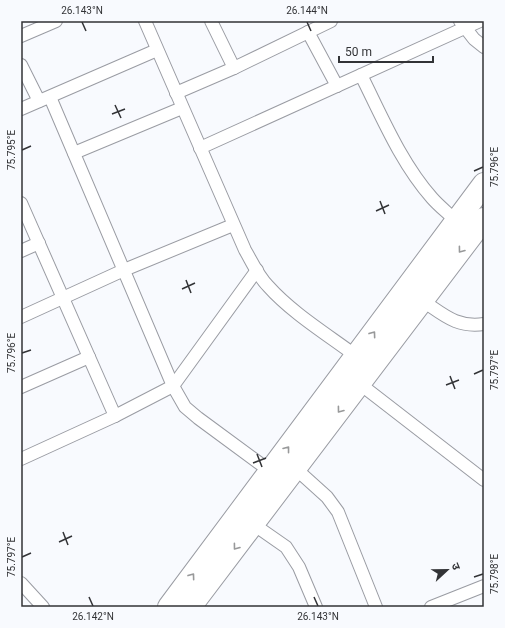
<svg xmlns="http://www.w3.org/2000/svg" width="505" height="628" font-family="Roboto,'Noto Sans Devanagari',sans-serif">
  <rect width="100%" height="100%" fill="#f8fafe"/>
  <g fill="none" stroke-linecap="round" stroke-linejoin="round">
    <g stroke="#9a9ca3" stroke-width="14">
      <g id="street">
        <path d="M145 21 245 250C252 262 258 276 268 286 292 313 328 335 356 356"/>
        <polyline points="211,21 234,68"/>
        <polyline points="460,21 474,39 484,47"/>
        <polyline points="308,32 337,86"/>
        <polyline points="21,36 56,21"/>
        <polyline points="21,65 39,101"/>
        <path d="M361 75C382 117 401 163 432 198 439 206 448 213 456 221"/>
        <polyline points="176,93 234,68 331,21"/>
        <polyline points="50,97 173,386 185,407 198,418 270,471"/>
        <polyline points="21,109 157,50"/>
        <polyline points="200,148 480,21"/>
        <polyline points="74,153 182,108"/>
        <polyline points="21,203 115,416"/>
        <polyline points="21,251 39,243"/>
        <path d="M423 301C444 315 457 328 484 324"/>
        <polyline points="21,317 124,270 233,225"/>
        <polyline points="360,384 484,480"/>
        <polyline points="21,387 89,357"/>
        <polyline points="21,459 115,416 173,386 257,270"/>
        <polyline points="296,469 327,497 338,512 376,607"/>
        <polyline points="253,524 286,547 299,567 316,607"/>
        <polyline points="21,583 43,607"/>
        <polyline points="431,607 484,586"/>
      </g>
    </g>
    <g stroke="#9a9ca3" stroke-width="24">
      <g id="highway">
        <polyline points="169,607 484,184"/>
        <polyline points="190,607 484,219"/>
      </g>
    </g>
    <use href="#street" stroke="#fff" stroke-width="12"/>
    <use href="#highway" stroke="#fff" stroke-width="22"/>
  </g>
  <defs><path id="oneway-chevron" d="M-2-3.5L2.5 0L-2 3.5" fill="none" stroke-width="1.6" stroke-linecap="round" stroke-linejoin="round"/></defs>
  <g stroke="#98999a">
    <use href="#oneway-chevron" transform="translate(461 250) rotate(127)"/>
    <use href="#oneway-chevron" transform="translate(373 334) rotate(-54)"/>
    <use href="#oneway-chevron" transform="translate(340 410) rotate(127)"/>
    <use href="#oneway-chevron" transform="translate(287 449) rotate(-52)"/>
    <use href="#oneway-chevron" transform="translate(236 547) rotate(127)"/>
    <use href="#oneway-chevron" transform="translate(192 576) rotate(-54)"/>
  </g>
  <path fill="none" stroke="#323336" stroke-width="1.5" d="M82 22 86 31M307 22 311 31M115 105 121 118M112 114 125 109M22 150 31 146M474 171 483 167M380 201 385 214M376 211 389 205M186 280 191 293M182 289 195 283M22 353 31 350M474 374 483 370M450 376 455 389M446 385 459 380M257 454 262 467M253 463 266 458M63 532 68 545M59 542 72 536M22 557 31 553M474 577 483 574M89 597 93 606M314 597 318 606"/>
  <rect width="505" height="628" fill="none" stroke="#f8fafe" stroke-width="44"/>
  <g transform="translate(447 570) rotate(68)" stroke="#f8fafe" stroke-width="3" paint-order="stroke">
  <path d="M0-3L7 15L0 10L-7 15Z" fill="#323336"/>
  <text y="-6" font-size="11" font-weight="bold" text-anchor="middle" fill="#323336">उ</text>
  </g>
  <path d="M339 56v6h94v-6" fill="none" stroke="#323336" stroke-width="2"/>
  <text x="345" y="56" font-size="12" fill="#323336" stroke="#f8fafe" stroke-width="3" paint-order="stroke">50 m</text>
  <rect x="22" y="22" width="461" height="584" fill="none" stroke="#323336" stroke-width="1.5"/>
  <g font-size="10" text-anchor="middle" fill="#323336">
    <text x="82" y="14">26.143°N</text>
    <text x="307" y="14">26.144°N</text>
    <text transform="translate(11 150) rotate(-90)" y="4">75.795°E</text>
    <text transform="translate(494 167) rotate(-90)" y="4">75.796°E</text>
    <text transform="translate(11 353) rotate(-90)" y="4">75.796°E</text>
    <text transform="translate(494 370) rotate(-90)" y="4">75.797°E</text>
    <text transform="translate(11 557) rotate(-90)" y="4">75.797°E</text>
    <text transform="translate(494 574) rotate(-90)" y="4">75.798°E</text>
    <text x="93" y="620">26.142°N</text>
    <text x="318" y="620">26.143°N</text>
  </g>
</svg>
